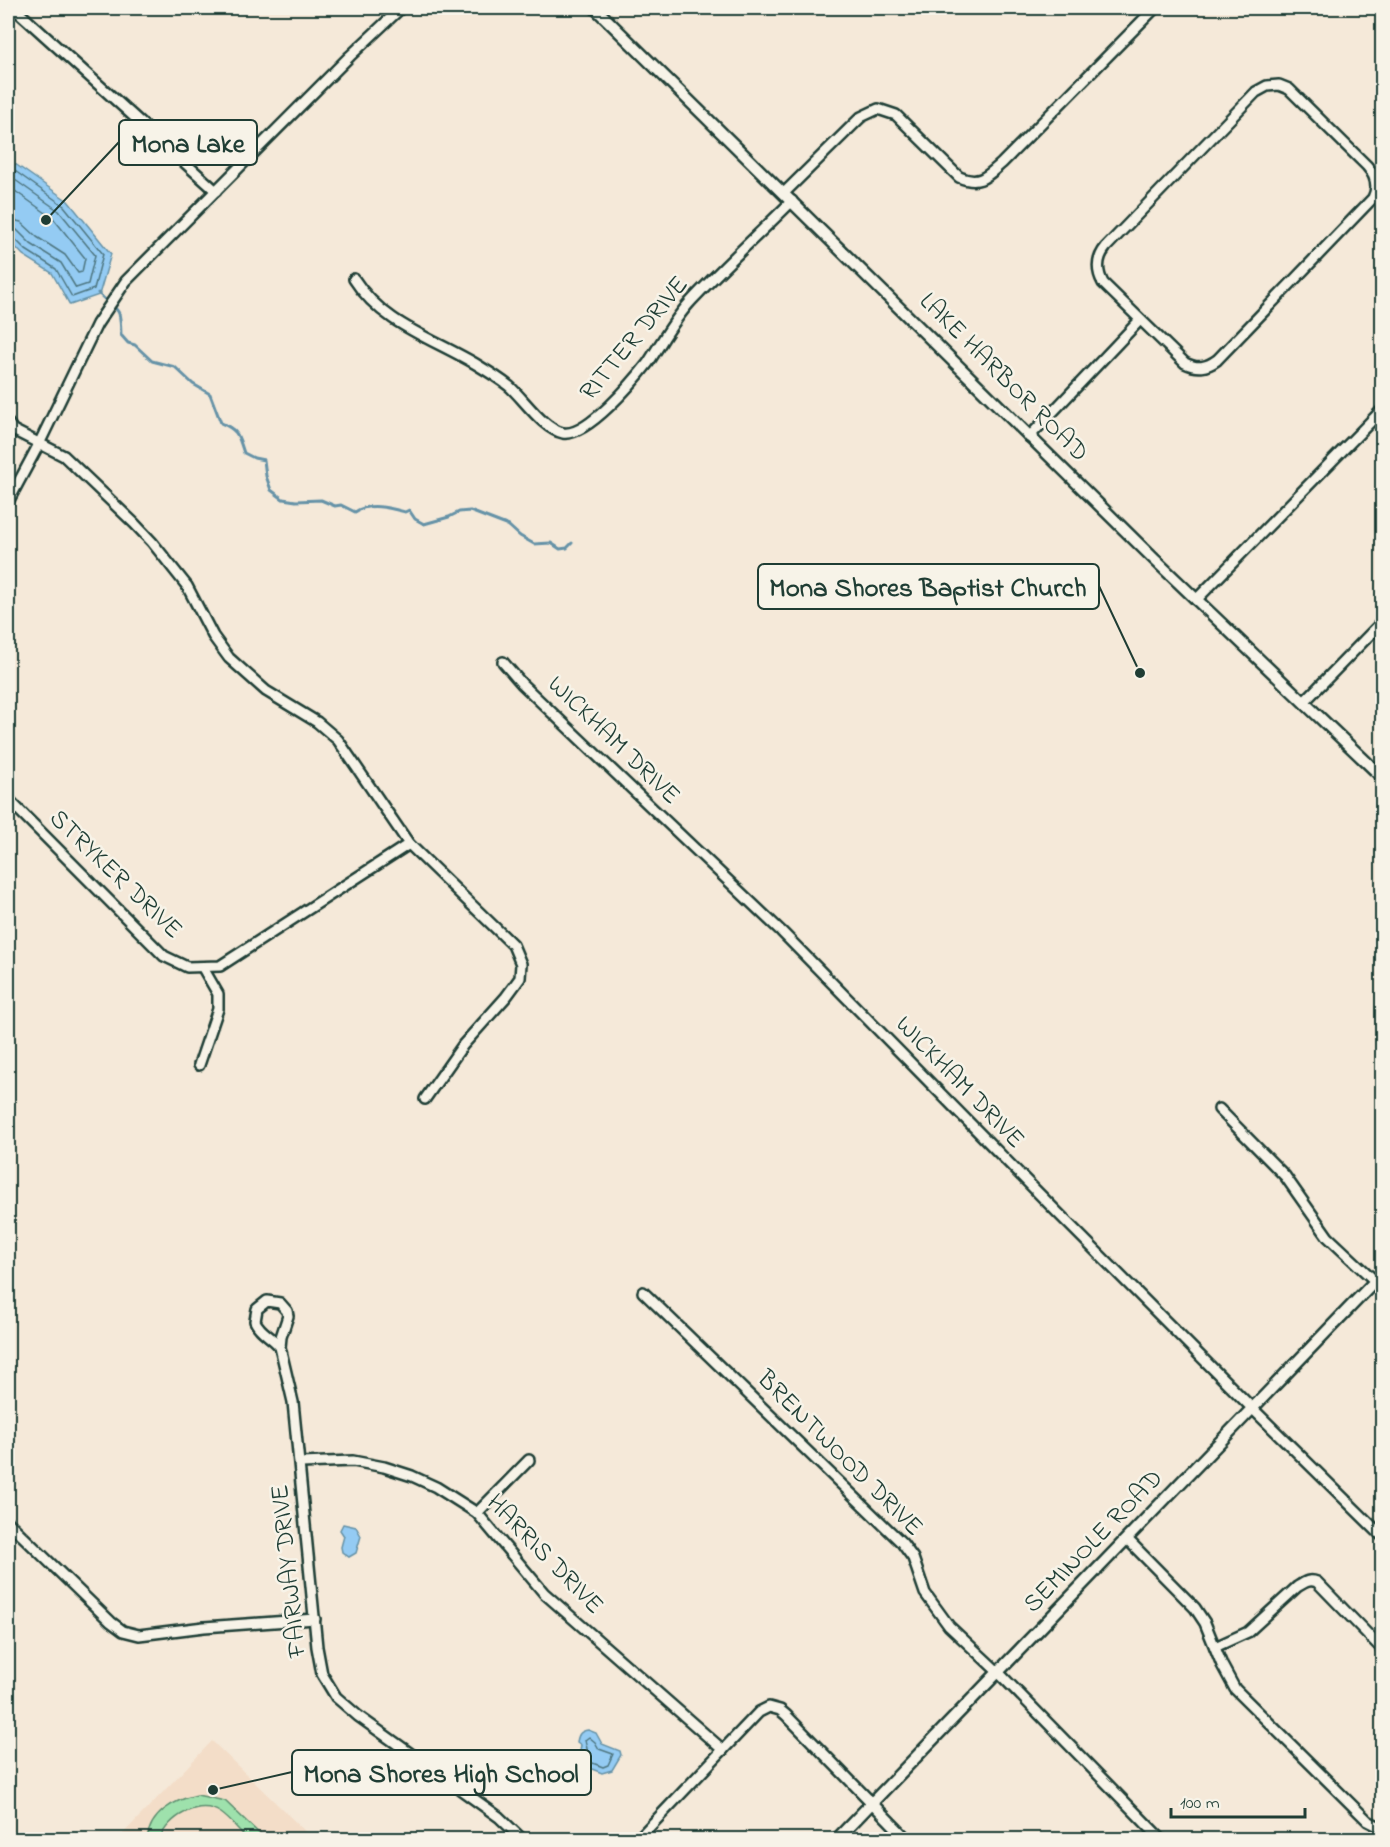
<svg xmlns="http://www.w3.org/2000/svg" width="1390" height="1847" font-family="'Indie Flower',sans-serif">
  <rect width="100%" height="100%" fill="#f5e9d9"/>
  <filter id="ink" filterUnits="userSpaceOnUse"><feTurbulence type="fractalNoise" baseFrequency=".0167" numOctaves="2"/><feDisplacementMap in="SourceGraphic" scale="12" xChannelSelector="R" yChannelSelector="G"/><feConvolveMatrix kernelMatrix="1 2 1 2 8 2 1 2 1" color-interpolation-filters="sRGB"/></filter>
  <g filter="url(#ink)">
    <polygon fill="#f3ddc8" points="212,1741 313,1839 117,1840"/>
    <path fill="#9ee1ac" stroke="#5e8f70" stroke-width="1.5" d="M197 1795 225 1801 265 1839H248C239 1831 231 1820 221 1813 199 1798 167 1818 160 1839H147C150 1814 173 1800 197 1795Z"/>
    <g fill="#94cbf3" stroke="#6592a7" stroke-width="1.5">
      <polygon points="8,159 68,201 111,254 99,295 70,305 52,273 23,255 8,239"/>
      <polygon points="343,1524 356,1527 361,1536 356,1553 349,1557 342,1552 341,1547 344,1536 340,1530"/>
      <path d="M588 1730 596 1733 602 1744 620 1751 621 1755 612 1770 602 1773 592 1769 589 1771C583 1763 585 1755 580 1750L581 1745 577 1742C578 1735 580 1731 588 1730Z"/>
    </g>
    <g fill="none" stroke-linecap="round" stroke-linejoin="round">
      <g stroke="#4e7680" stroke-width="1.5">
        <polyline points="8,166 64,206 103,254 94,289 72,297 56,269 26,250 13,237 8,236"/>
        <polyline points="8,175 59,211 95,255 88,284 76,288 61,263 31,244 17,230 8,228"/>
        <polyline points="8,186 53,218 85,258 82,272 78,273 65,255 37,237 21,222 8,219"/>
        <polygon points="589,1737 595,1742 599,1749 613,1754 608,1765 603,1767 590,1762 585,1740"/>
      </g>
      <path stroke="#6592a7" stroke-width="3" d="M98 293C119 314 120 303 121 335L128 343 135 345 152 361 175 367 193 384 210 394 221 423C240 431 238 437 244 453L254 458 264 460 266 476 271 490 283 499 296 501 321 500 335 506 341 505 355 512C369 502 390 508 405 512L409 510 415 519 424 524 449 517 459 512 470 511 509 526 520 536 534 544 551 543 560 549 567 548 572 543"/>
      <g stroke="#1f3d34" stroke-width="14">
        <g id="minor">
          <polyline points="14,8 216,191"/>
          <path d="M1279 85 1289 89 1367 166C1375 175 1379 186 1373 198L1217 360C1206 368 1197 369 1185 363L1103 283C1096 270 1097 258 1106 247L1256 92 1267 86Z"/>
          <path d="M784 193 861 117 878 109 896 115 959 177C980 186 987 176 1002 163L1155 8"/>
          <path d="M354 279C383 325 435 339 479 366 489 372 500 379 509 386 524 399 543 429 563 433 587 437 634 381 648 363 662 342 674 319 692 300 724 266 759 234 792 201"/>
          <polyline points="8,423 13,430 64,456 134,523 152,542 187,586 213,636 229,658 266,691 317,722 338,740 409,844 513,945 521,964 520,978 506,997 463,1045 425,1099"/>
          <polyline points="1029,437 1140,320"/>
          <polyline points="8,502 39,444 97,324 126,281 350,56 401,8"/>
          <polyline points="1196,600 1382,410"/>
          <polyline points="503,662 522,684 781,931 1058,1213 1253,1409 1382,1536"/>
          <polyline points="1304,702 1382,622"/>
          <polyline points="8,799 164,956 187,967 220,966 409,844"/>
          <polyline points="199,1065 218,1009 218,994 203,968"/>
          <polyline points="1219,1109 1285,1176 1328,1237 1375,1281"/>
          <polyline points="643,1292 902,1543 913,1558 925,1593 949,1626 998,1672 1162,1840"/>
          <path d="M280 1347C273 1337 260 1333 255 1321L257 1309 267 1301 280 1303 287 1311 288 1316 281 1337 280 1347 293 1402 317 1647 322 1674 336 1697 358 1716 499 1817 523 1840"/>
          <polyline points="301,1463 353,1461 384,1467 412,1476 436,1487 477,1513 544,1593 723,1750"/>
          <polyline points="477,1513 529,1460"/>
          <polyline points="8,1522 111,1622 123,1631 139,1635 204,1627 315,1619"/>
          <polyline points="1127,1539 1195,1608 1205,1623 1222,1665 1235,1689 1368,1821 1382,1828"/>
          <path d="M1215 1647 1248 1632 1297 1587C1305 1582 1309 1579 1317 1582L1382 1649"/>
          <polyline points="637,1840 759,1712 769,1707 780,1710 786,1715 908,1840"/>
        </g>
      </g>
      <g stroke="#1f3d34" stroke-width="15">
        <g id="tertiary">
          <polyline points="595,8 1155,560 1382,777"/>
          <polyline points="836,1840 1382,1274"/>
        </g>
      </g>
      <use href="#minor" stroke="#f7f3e8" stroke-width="9"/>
      <use href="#tertiary" stroke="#f7f3e8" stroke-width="10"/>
    </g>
  </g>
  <g text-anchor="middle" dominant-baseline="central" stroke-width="5" stroke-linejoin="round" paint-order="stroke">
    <g font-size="26" fill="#1f3d34" stroke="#f7f3e8">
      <text transform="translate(635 339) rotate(-50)">RITTER DRIVE</text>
      <text transform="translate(1003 378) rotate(45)">LAKE HARBOR ROAD</text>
      <text transform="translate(613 741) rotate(44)">WICKHAM DRIVE</text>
      <text transform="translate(115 875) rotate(44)">STRYKER DRIVE</text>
      <text transform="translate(959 1083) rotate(46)">WICKHAM DRIVE</text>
      <text transform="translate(839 1454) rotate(45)">BRENTWOOD DRIVE</text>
      <text transform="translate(1094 1542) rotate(-46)">SEMINOLE ROAD</text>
      <text transform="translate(544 1555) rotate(46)">HARRIS DRIVE</text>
      <text transform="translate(290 1571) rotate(-96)">FAIRWAY DRIVE</text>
    </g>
  </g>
  <path fill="none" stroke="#1f3d34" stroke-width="2" d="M46 220L119 142M1140 673L1099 586M213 1790L292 1772"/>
  <g fill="#1f3d34" stroke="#f7f3e8" stroke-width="2">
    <circle cx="46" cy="220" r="6"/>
    <circle cx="1140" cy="673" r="6"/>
    <circle cx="213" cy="1790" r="6"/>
  </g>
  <g fill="#f7f3e8" stroke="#1f3d34" stroke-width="2">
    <rect x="119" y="120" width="138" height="45" rx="6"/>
    <rect x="758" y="564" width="341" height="45" rx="6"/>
    <rect x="292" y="1750" width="299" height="45" rx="6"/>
  </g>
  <g font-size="27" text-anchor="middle" font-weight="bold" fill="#1f3d34">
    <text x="188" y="152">Mona Lake</text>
    <text x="928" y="596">Mona Shores Baptist Church</text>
    <text x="441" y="1782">Mona Shores High School</text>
  </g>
  <rect width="1390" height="1847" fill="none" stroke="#f7f3e8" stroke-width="30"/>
  <rect x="15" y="15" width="1360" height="1817" fill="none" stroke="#1f3d34" stroke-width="2" filter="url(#ink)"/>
  <path d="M1171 1808v9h134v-9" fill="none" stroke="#1f3d34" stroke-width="3"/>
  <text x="1180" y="1808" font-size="18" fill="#1f3d34" stroke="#f7f3e8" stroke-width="4.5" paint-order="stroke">100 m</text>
</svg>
